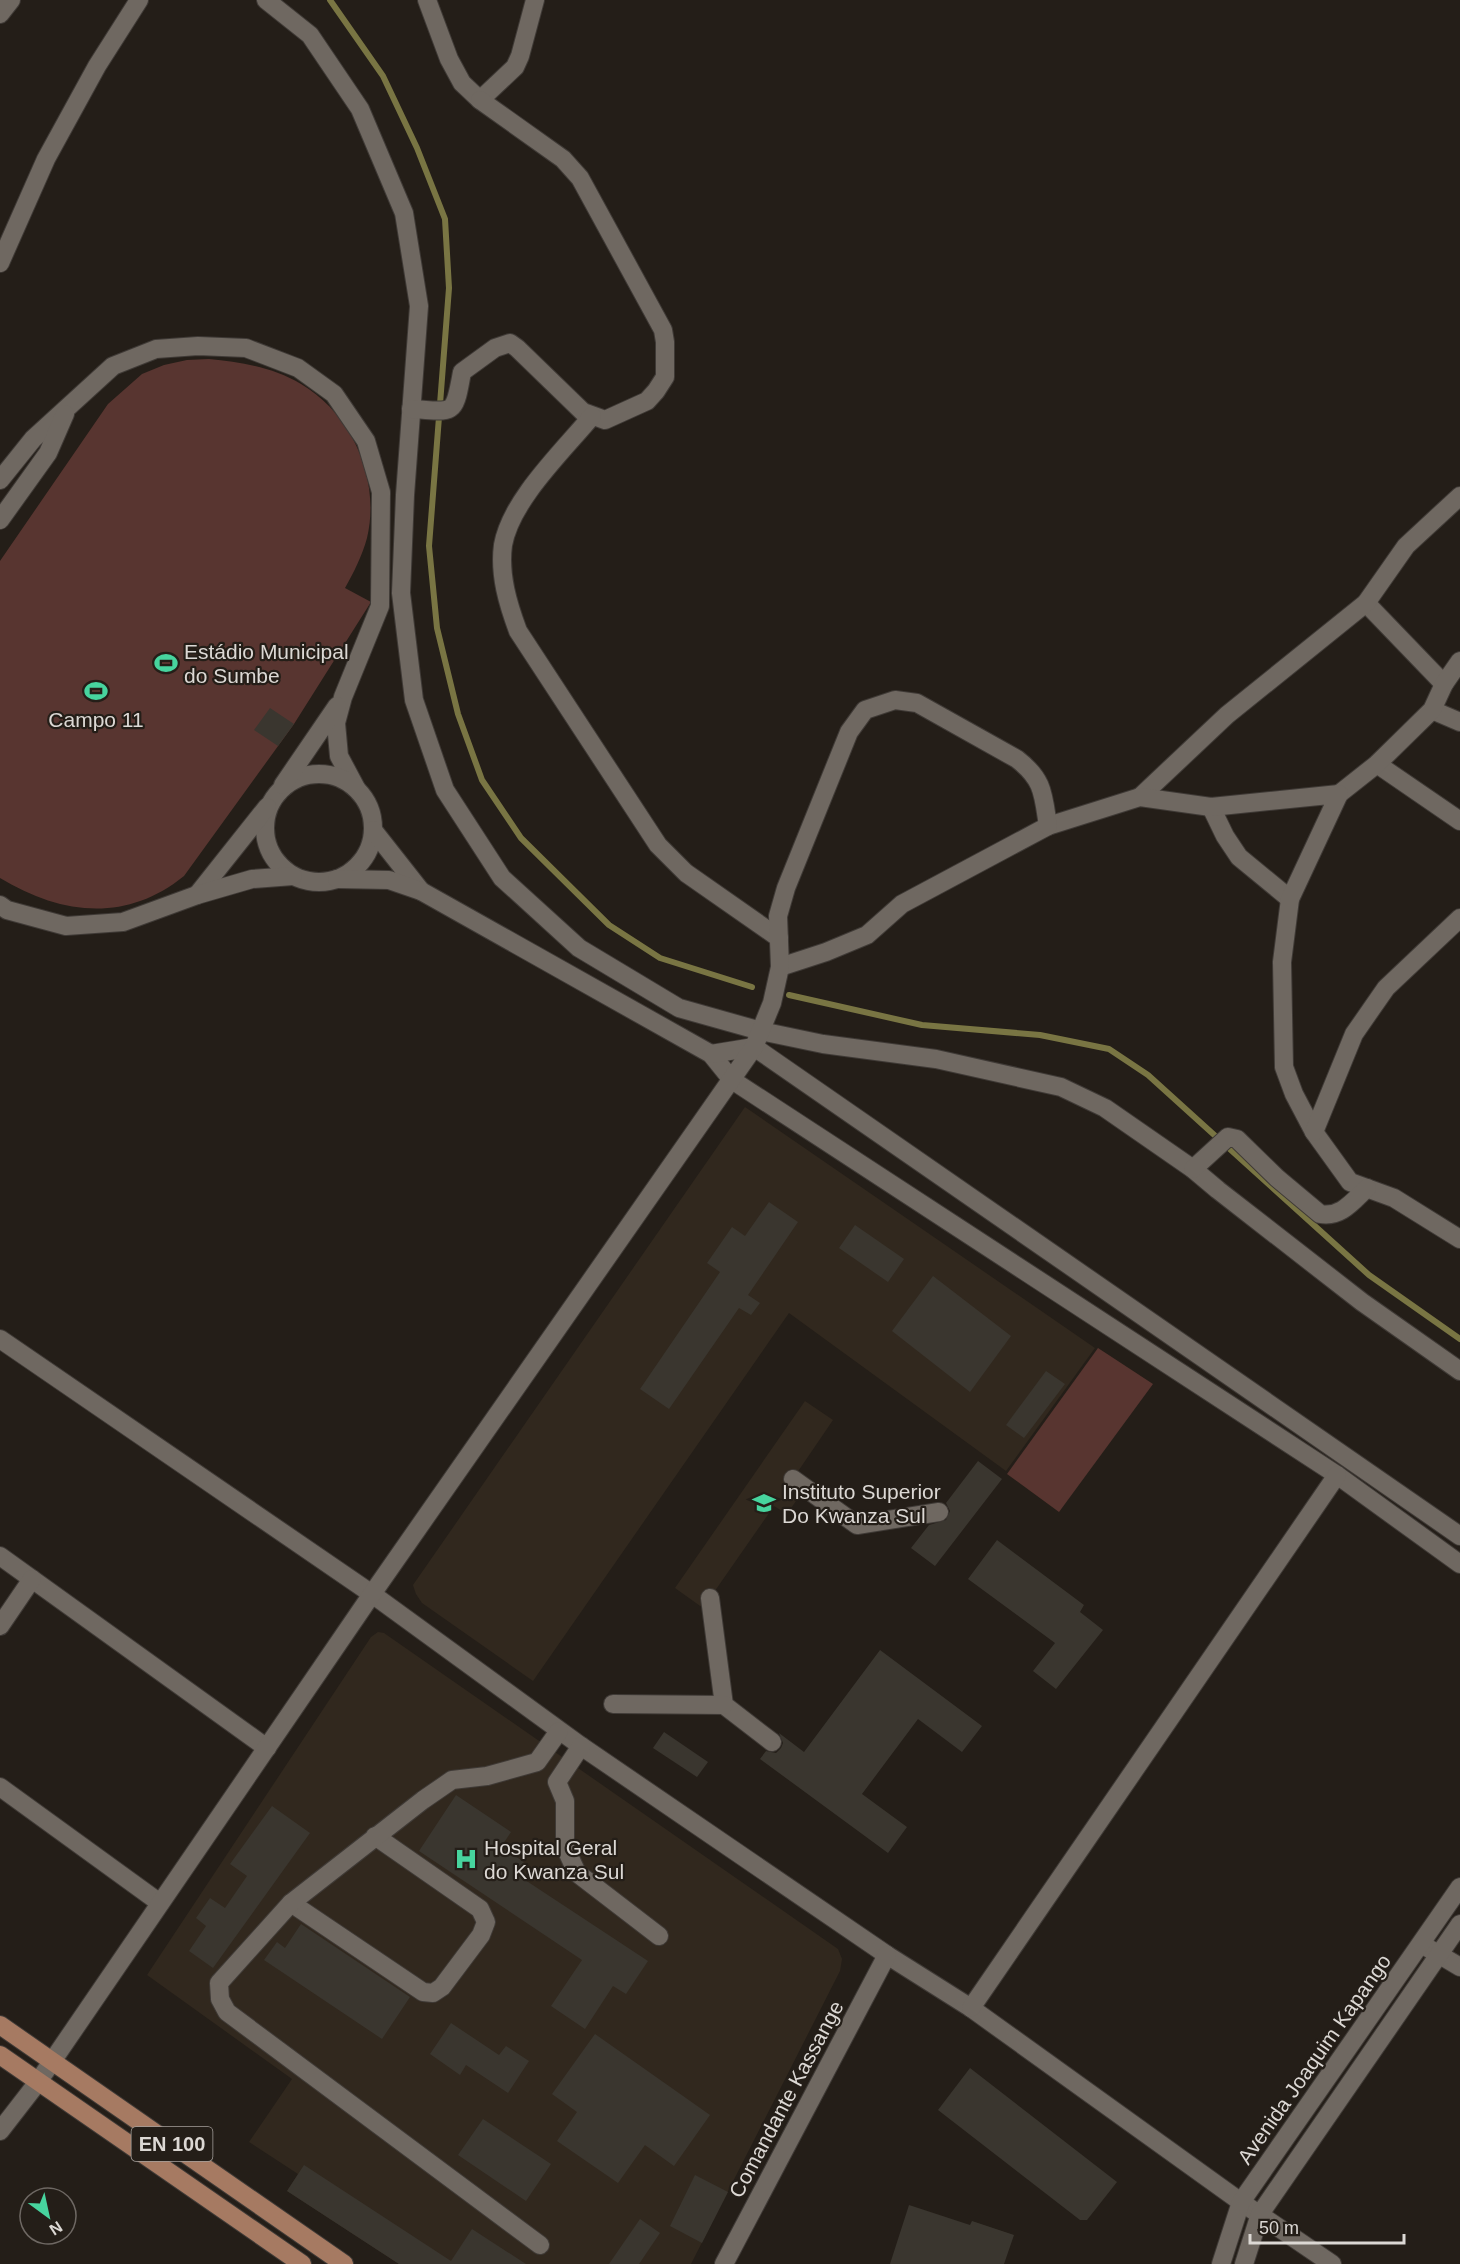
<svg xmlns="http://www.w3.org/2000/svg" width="1460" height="2264" font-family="Arial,sans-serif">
  <rect width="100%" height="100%" fill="#241e18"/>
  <g fill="#31281e">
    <polygon points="745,1107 1095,1348 1006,1471 789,1313 533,1681 422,1603 416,1594 413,1585"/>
    <polygon points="805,1401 833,1420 784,1492 796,1501 787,1514 774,1506 703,1608 675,1588"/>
    <polygon points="378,1632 384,1633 838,1949 842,1959 840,1971 691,2264 399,2264 287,2191 298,2174 249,2142 292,2079 147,1975 371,1637"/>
  </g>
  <g fill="#583530">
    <path d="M209 359C240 362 273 367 301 384 352 414 381 479 367 538 362 556 354 572 345 588L371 602 294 724 184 876C126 923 61 915 0 878V561L108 404 142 374 164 365 187 360Z"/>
    <polygon points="1098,1348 1153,1384 1059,1512 1007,1474"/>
  </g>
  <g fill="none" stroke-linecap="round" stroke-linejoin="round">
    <g stroke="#797543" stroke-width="6">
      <polyline points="330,0 383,76 417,148 445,219 449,288 429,546 437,628 458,714 482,780 521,838 609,925 660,958 752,987"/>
      <polyline points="789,995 922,1025 1040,1035 1109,1049 1148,1075 1369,1275 1460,1339"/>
    </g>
  </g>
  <g fill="#3a362f">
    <polygon points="270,708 294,724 278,746 254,730"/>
    <polygon points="769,1202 798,1222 748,1295 760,1303 751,1315 739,1308 669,1409 640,1389 720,1272 707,1263 732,1227 745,1236"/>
    <polygon points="855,1225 904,1259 888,1282 839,1248"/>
    <polygon points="933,1276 1011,1336 970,1392 892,1331"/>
    <polygon points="1046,1371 1065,1384 1024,1438 1006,1425"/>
    <polygon points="978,1461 1002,1479 935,1566 911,1548 929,1525 946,1520 950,1511 946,1503"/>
    <polygon points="997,1540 1084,1605 1080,1612 1103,1630 1056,1689 1033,1671 1055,1643 968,1579"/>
    <polygon points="880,1650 982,1726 962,1752 918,1719 862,1794 907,1827 888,1853 760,1759 766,1751 776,1753 781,1748 783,1743 779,1733 804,1752"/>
    <polygon points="664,1732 708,1762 697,1777 653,1748"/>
    <polygon points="456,1795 511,1832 501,1847 524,1862 516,1874 648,1961 626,1994 613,1986 585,2029 551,2006 582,1960 419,1851"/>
    <polygon points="272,1806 310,1833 213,1968 189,1951 206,1926 196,1918 210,1898 225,1908 247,1876 230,1864"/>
    <polygon points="301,1924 410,1997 382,2039 264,1960 277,1942 285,1948"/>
    <polygon points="451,2023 499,2055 506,2046 529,2061 508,2093 466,2065 460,2075 430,2054"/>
    <polygon points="595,2034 710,2115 674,2166 645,2145 618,2183 557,2141 577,2112 552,2094"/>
    <polygon points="970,2068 1117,2182 1087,2220 1080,2220 938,2110"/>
    <polygon points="483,2119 551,2164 526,2201 458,2155"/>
    <polygon points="304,2165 451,2261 472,2229 526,2264 399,2264 287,2191"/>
    <polygon points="695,2175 728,2192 702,2243 670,2226"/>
    <polygon points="909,2205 970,2225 972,2221 1014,2235 1004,2264 890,2264"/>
    <polygon points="640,2219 660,2233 639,2264 609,2264"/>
  </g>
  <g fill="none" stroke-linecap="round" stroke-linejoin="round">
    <g stroke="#3f3a36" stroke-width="20">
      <g id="minor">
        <polyline points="266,0 310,35 360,109 404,213 419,306 405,495 401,593 414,700 445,790 502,878 579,948 679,1008 761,1031 823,1044 936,1059 1061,1087 1105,1108 1193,1169 1218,1190 1362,1302 1460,1371"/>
        <polyline points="427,0 449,59 462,83 480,100 515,67 520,56 535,0"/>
        <polyline points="0,14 11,0"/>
        <polyline points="0,263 46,159 97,66 139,0"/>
        <path d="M411 409C454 411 454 418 462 372L495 348 510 343 517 348 583 412 605 420 647 401 656 391 665 377V342L663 330 580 178 563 159 480 100"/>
        <path d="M592 416C563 451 511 500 503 545 499 575 508 604 518 631L658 845 686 873 779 938"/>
        <polyline points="0,480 33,439 113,366 156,349 198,346 246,348 298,368 334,394 366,441 381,492 380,606 343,697 336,723 339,756 356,788"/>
        <polyline points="0,520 48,453 65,414"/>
        <polyline points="1366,603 1444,684"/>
        <polyline points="1432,710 1460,722"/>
        <polyline points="1377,764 1460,821"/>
        <circle cx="319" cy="828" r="54"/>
        <polyline points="283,785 337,706"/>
        <polyline points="1339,794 1377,764 1432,710 1444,684 1460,661"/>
        <polyline points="1140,797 1227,715 1366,603 1406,546 1460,496"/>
        <polyline points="1211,807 1225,836 1239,857 1290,899"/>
        <polyline points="373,830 421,891"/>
        <polyline points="337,879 389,880 421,891 711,1054 732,1080 1337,1475 1460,1564"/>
        <polyline points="197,895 267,807"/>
        <polyline points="0,905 7,910 66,926 123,922 197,895 252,879 293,876"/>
        <polyline points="780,967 826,952 867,935 902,904 1048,826 1140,797 1211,807 1339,794 1290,899 1282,962 1284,1067 1294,1094 1314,1132 1350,1182 1394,1198 1460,1239"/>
        <polyline points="711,1054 754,1047 1460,1536"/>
        <polyline points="1314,1132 1354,1034 1386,988 1460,918"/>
        <path d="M1193 1169 1228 1137 1237 1139 1277 1178 1320 1214C1341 1218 1353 1201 1367 1188"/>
        <polyline points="0,1339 372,1594 581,1746 887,1955 971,2008 1241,2202 1332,2264"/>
        <polyline points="793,1479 857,1525 939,1512"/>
        <polyline points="0,1556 267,1748"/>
        <polyline points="710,1598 724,1705 772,1742"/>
        <polyline points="0,1626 32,1579"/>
        <polyline points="613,1704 724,1705"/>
        <polyline points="581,1746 557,1782 565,1801 565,1847 577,1873 659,1936"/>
        <polyline points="0,1787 160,1903"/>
        <polyline points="291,1903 423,1992 433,1993 442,1987 481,1935 486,1922 480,1909 375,1836"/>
        <polyline points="1428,1948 1460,1967"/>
        <polyline points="971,2008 1337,1475"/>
        <path d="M0 2131 38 2082 372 1594 754 1047 772 1003 780 967 778 916 786 888 849 732 865 710 895 700 917 703 1017 759C1044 780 1043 794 1048 826"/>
        <polyline points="540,2245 227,2012 220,1999 219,1983 291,1903 423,1800 452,1780 487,1776 537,1762 559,1731"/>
        <polyline points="724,2264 887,1955"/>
        <polyline points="1221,2264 1241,2202 1460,1887"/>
        <polyline points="1244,2264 1260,2214 1460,1924"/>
      </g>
    </g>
    <g stroke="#3f3a36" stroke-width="20">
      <g id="major">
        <polyline points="0,2025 344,2264"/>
        <polyline points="0,2055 302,2264"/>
      </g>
    </g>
    <use href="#minor" stroke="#6f6861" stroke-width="18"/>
    <use href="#major" stroke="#a67a62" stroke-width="18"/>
  </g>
  <defs>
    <g id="stadium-bare" transform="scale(1.8)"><path d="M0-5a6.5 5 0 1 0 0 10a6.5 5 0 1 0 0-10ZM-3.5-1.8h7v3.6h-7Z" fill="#47d49e" stroke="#241e18" stroke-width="2.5" paint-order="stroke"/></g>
    <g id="university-bare" transform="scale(1.8)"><path d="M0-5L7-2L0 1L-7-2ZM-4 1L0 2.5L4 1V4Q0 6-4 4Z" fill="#47d49e" stroke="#241e18" stroke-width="2.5" paint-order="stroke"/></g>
    <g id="hospital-bare" transform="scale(1.8)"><path d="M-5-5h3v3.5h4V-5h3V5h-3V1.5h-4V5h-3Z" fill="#47d49e" stroke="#241e18" stroke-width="2.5" paint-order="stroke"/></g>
  </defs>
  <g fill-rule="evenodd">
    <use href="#stadium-bare" x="166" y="663"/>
    <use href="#stadium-bare" x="96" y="691"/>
    <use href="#university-bare" x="764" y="1503"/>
    <use href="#hospital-bare" x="466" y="1859"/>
  </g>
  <g text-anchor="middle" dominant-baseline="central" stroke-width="4.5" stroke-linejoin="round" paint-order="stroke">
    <rect fill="#241e18" stroke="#a5a09c" stroke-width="1.5" x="131.5" y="2127" width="81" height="34" rx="4.5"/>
    <g font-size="20" font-weight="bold" fill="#dcd8d4">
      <text x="172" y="2144">EN 100</text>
    </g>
    <g font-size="21" fill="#dcd8d4" stroke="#241e18" text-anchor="start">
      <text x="184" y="651">Estádio Municipal<tspan x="184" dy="24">do Sumbe</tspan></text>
      <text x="96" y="719" text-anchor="middle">Campo 11</text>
      <text x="782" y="1491">Instituto Superior<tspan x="782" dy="24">Do Kwanza Sul</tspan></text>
      <text x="484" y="1847">Hospital Geral<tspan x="484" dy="24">do Kwanza Sul</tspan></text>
    </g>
    <g font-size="21" fill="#dcd8d4" stroke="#241e18">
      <text transform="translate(1314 2059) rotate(-55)">Avenida Joaquim Kapango</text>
      <text transform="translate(786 2099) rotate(-62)">Comandante Kassange</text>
    </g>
  </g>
  <g transform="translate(48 2216) rotate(147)"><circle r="28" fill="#241e18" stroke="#6e6863" stroke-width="1.5"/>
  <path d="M0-4.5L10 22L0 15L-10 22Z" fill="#47d49e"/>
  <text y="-9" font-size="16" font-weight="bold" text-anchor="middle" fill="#dcd8d4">N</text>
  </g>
  <path d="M1250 2234v9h154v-9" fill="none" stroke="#dcd8d4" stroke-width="3"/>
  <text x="1259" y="2234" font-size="18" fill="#dcd8d4" stroke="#241e18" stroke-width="4.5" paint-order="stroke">50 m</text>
</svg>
